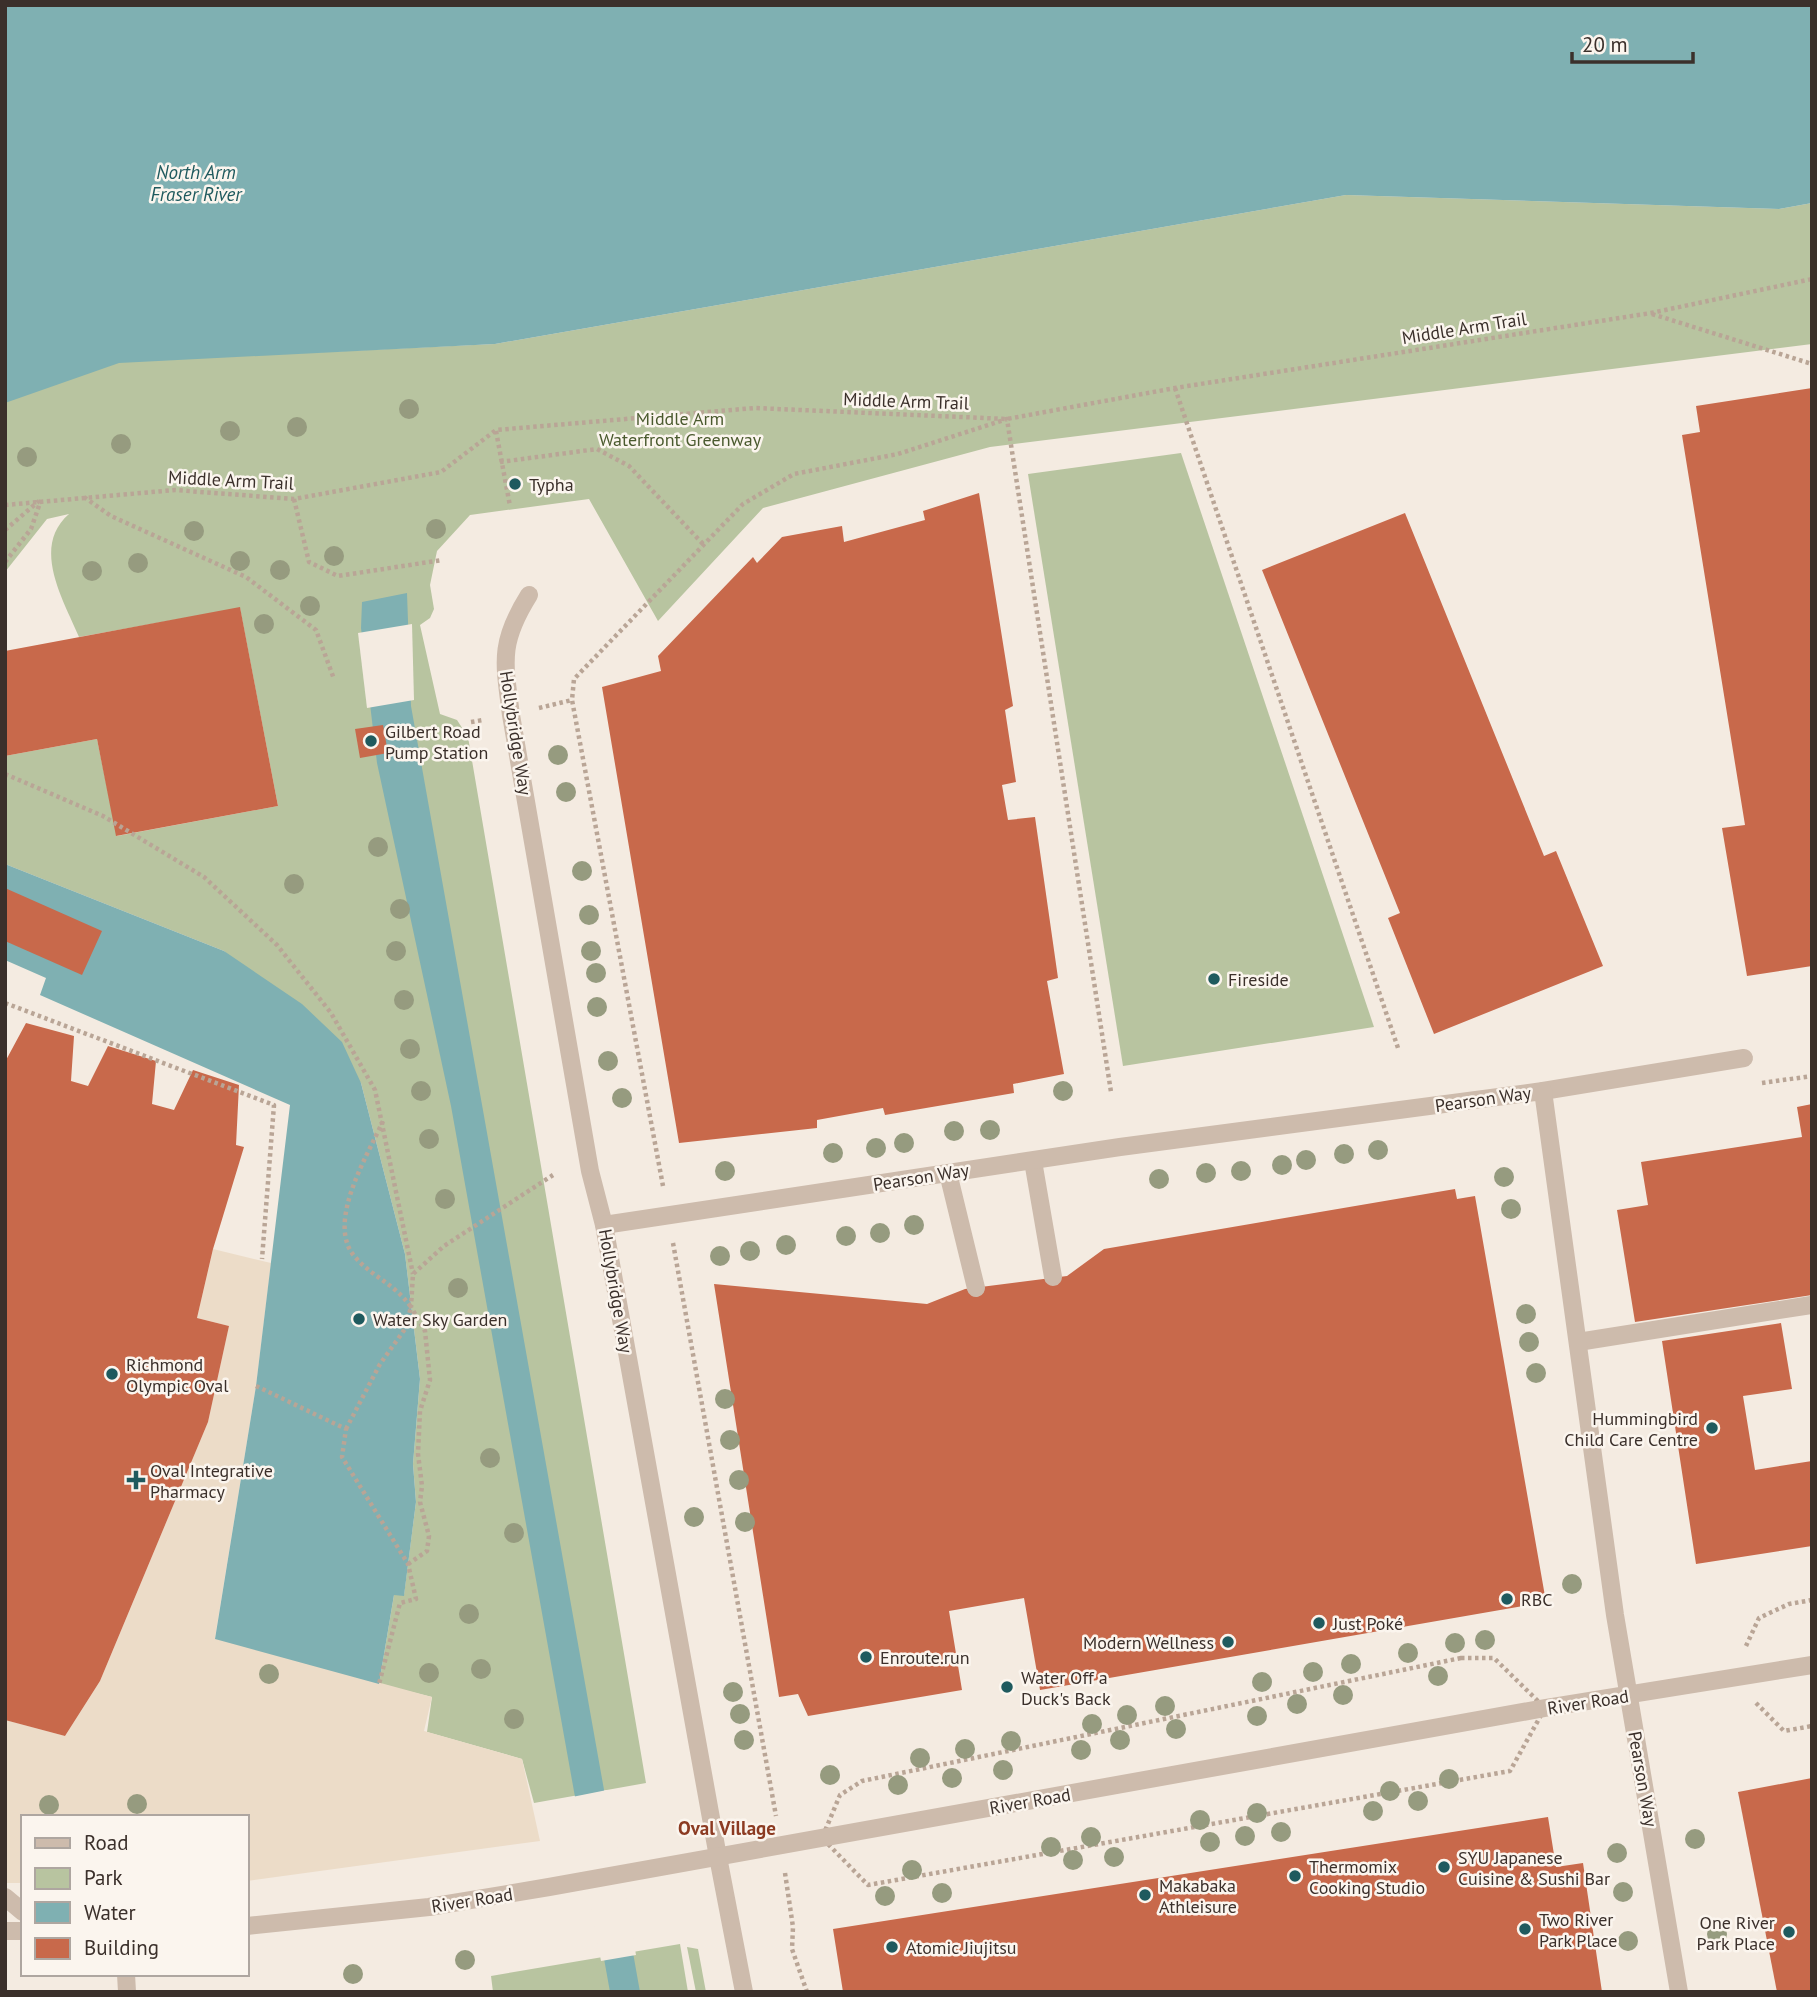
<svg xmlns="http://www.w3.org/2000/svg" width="1817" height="1997" font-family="'PT Sans',sans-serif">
  <rect width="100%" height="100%" fill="#f4ebe1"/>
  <g fill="#b8c4a0">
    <path d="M1346 195 1779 209 1812 203V344L990 447 763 508 658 621 589 499 470 515 437 551 430 585 434 609 430 618 420 625 440 714 457 720 468 737 646 1783 534 1803 522 1759 427 1732 432 1697 379 1684 394 1595H404L416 1502 413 1464 420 1379 405 1254 361 1083 224 951 5 864V756L97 739 117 836 278 806 240 608 79 637C63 599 31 547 69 514L47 519 5 572V367L495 344Z"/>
    <polygon points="1181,453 1374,1027 1123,1066 1028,474"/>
    <polygon points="680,1944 688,1992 493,1992 491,1976"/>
    <polygon points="687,1947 698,1949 706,1992 696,1992"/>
  </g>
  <polygon fill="#ecdcc8" points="213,1249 271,1263 256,1386 215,1638 432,1697 424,1731 522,1759 540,1841 247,1881 247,1817 23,1817 23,1883 5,1883 5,1720 65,1736 100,1681 208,1422 229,1326 197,1318"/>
  <g fill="#7fb0b2">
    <polygon points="5,5 1812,5 1812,203 1779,209 1346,195 495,344 119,363 5,403"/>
    <polygon points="407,593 411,706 640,1992 610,1992 451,1106 377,763 361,628 362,602"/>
    <polygon points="5,864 224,951 302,1004 342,1042 361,1083 405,1254 420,1379 413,1464 416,1502 404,1596 394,1595 379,1684 215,1639 256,1386 290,1105 40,995 46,978 5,960"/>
  </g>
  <g fill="#f4ebe1">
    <polygon points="412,624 414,700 367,708 358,633"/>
    <polygon points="607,1790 636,1955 601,1961 572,1797"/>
  </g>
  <g fill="#c8694b">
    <polygon points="1812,388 1812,966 1747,976 1722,828 1745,825 1682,435 1700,432 1696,406"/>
    <polygon points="979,493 1013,706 1005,710 1016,782 1002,785 1008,820 1035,817 1058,978 1047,981 1064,1074 1013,1084 1014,1093 885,1115 883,1108 817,1120 817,1128 679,1143 602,687 661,671 658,656 753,557 757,563 782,537 842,526 844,542 925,520 923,511"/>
    <polygon points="1405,513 1544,856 1556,851 1603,966 1434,1034 1388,918 1400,913 1262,570"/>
    <polygon points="240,607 278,806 116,836 97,739 5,756 5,651"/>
    <polygon points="383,725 388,753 360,758 355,729"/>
    <polygon points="5,888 102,931 82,975 5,941"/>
    <polygon points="26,1023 74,1036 71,1081 88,1086 108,1046 156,1061 152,1104 174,1110 193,1070 239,1085 236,1145 244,1147 213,1249 197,1318 229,1326 208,1422 100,1681 65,1736 5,1720 5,1062"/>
    <polygon points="1812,1104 1812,1295 1635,1322 1617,1210 1648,1205 1641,1162 1802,1137 1797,1107"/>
    <polygon points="1455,1189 1457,1199 1475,1196 1546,1602 1040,1690 1024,1598 949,1611 962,1690 808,1716 798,1694 779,1697 714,1284 927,1304 965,1289 1067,1276 1104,1249"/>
    <polygon points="1781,1323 1792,1389 1743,1396 1755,1470 1812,1461 1812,1546 1696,1564 1662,1341"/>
    <polygon points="1812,1778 1812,1992 1777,1992 1738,1792"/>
    <polygon points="1548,1817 1556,1867 1583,1863 1602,1992 843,1992 833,1929"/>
  </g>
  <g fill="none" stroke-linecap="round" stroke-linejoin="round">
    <g stroke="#b9a596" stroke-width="4.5" stroke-dasharray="3.5 3.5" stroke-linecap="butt">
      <polyline points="1652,314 1812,364"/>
      <polyline points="1175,388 1398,1048"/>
      <polyline points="496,431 510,506"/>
      <polyline points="500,462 597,449 629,466 703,544"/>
      <polyline points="84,497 111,516 246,577 316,630 334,679"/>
      <polyline points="294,499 309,562 338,576 442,560"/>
      <polyline points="5,505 175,490 294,499 441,472 496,430 755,408 1007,419 1175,388 1651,313 1812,279"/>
      <polyline points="5,530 39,501"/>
      <polyline points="5,562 31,529 41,500"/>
      <polyline points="539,708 572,700"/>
      <polyline points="471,722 483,720"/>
      <polyline points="5,774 103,816 204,877 277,945 331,1013 375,1090 413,1274"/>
      <polyline points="5,1003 274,1105 262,1259"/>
      <polyline points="1762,1083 1812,1076"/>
      <polyline points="663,1186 572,700 574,679 743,504 794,474 898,454 1007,419 1111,1092"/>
      <polyline points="673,1243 776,1816"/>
      <polyline points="256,1386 346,1429 342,1457 408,1564 416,1599 400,1603 379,1684"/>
      <path d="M346 1429 380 1364 405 1329 411 1307C394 1283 372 1277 355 1257 325 1223 368 1155 383 1121"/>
      <polyline points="408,1564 427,1551 429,1536 420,1502 422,1486 418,1454 420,1411 430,1380 425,1331 411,1307 413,1274 444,1246 553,1175"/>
      <polyline points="1746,1646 1759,1618 1789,1604 1812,1600"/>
      <polygon points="1461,1658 1494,1658 1545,1708 1510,1771 868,1885 822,1838 840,1795 862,1781"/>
      <polyline points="1756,1703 1784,1731 1812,1726"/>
      <polyline points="785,1873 793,1927 792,1949 807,1992"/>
    </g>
    <g stroke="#cdbbac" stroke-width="18">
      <polyline points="1543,1091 1744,1058"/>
      <polyline points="1033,1161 1053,1277"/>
      <polyline points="948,1173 976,1288"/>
      <polyline points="1578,1342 1811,1305"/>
      <polyline points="5,1897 23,1912"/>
      <polyline points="126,1974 127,1992"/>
    </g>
    <g stroke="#cdbbac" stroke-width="18">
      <path d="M529 595C499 643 504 661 511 715L590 1171 604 1225 718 1857"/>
      <polyline points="604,1225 1120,1147 1543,1091 1615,1615 1679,1992"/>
    </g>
    <g stroke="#cdbbac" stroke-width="18">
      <polyline points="718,1857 744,1992"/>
      <polyline points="247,1926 429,1907 549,1887 1545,1708 1812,1665"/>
      <polyline points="5,1931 23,1931"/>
    </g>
  </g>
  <g fill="#969b7f">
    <circle cx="409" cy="409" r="10"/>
    <circle cx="297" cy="427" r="10"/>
    <circle cx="230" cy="431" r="10"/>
    <circle cx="121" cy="444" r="10"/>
    <circle cx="27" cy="457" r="10"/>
    <circle cx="436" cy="529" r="10"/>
    <circle cx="194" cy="531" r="10"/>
    <circle cx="334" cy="556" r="10"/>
    <circle cx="240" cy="561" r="10"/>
    <circle cx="138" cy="563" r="10"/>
    <circle cx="280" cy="570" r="10"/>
    <circle cx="92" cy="571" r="10"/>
    <circle cx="310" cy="606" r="10"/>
    <circle cx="264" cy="624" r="10"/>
    <circle cx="558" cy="755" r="10"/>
    <circle cx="566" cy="792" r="10"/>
    <circle cx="378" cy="847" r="10"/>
    <circle cx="582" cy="871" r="10"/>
    <circle cx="294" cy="884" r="10"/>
    <circle cx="400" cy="909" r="10"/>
    <circle cx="589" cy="915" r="10"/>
    <circle cx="396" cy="951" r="10"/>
    <circle cx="591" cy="951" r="10"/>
    <circle cx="596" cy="973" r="10"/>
    <circle cx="404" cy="1000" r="10"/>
    <circle cx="597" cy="1007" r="10"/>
    <circle cx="410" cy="1049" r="10"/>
    <circle cx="608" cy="1061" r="10"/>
    <circle cx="421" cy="1091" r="10"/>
    <circle cx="1063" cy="1091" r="10"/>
    <circle cx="622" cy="1098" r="10"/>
    <circle cx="990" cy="1130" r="10"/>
    <circle cx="954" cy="1131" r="10"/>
    <circle cx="429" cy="1139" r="10"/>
    <circle cx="904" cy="1143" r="10"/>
    <circle cx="876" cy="1148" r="10"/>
    <circle cx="1378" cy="1150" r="10"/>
    <circle cx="833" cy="1153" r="10"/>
    <circle cx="1344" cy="1154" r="10"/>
    <circle cx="1306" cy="1160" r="10"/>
    <circle cx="1282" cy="1165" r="10"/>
    <circle cx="725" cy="1171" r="10"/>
    <circle cx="1241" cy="1171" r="10"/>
    <circle cx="1206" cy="1173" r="10"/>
    <circle cx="1504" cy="1177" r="10"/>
    <circle cx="1159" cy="1179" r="10"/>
    <circle cx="445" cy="1199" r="10"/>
    <circle cx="1511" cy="1209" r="10"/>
    <circle cx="914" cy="1225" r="10"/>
    <circle cx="880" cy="1233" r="10"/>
    <circle cx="846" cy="1236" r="10"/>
    <circle cx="786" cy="1245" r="10"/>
    <circle cx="750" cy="1251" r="10"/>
    <circle cx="720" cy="1256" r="10"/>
    <circle cx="458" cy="1288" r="10"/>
    <circle cx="1526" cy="1314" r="10"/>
    <circle cx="1529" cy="1342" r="10"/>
    <circle cx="1536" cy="1373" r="10"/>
    <circle cx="725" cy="1399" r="10"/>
    <circle cx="730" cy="1440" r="10"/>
    <circle cx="490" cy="1458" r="10"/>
    <circle cx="739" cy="1480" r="10"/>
    <circle cx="694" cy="1517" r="10"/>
    <circle cx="745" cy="1522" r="10"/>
    <circle cx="514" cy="1533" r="10"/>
    <circle cx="1572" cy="1584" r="10"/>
    <circle cx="469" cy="1614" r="10"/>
    <circle cx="1485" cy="1640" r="10"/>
    <circle cx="1455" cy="1643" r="10"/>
    <circle cx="1408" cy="1653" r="10"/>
    <circle cx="1351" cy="1664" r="10"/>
    <circle cx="481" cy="1669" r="10"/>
    <circle cx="1313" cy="1672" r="10"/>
    <circle cx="429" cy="1673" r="10"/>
    <circle cx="269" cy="1674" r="10"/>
    <circle cx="1438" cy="1676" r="10"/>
    <circle cx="1262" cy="1682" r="10"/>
    <circle cx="733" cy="1692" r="10"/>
    <circle cx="1343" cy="1695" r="10"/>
    <circle cx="1297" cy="1704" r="10"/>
    <circle cx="1165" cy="1706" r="10"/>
    <circle cx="740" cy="1714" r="10"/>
    <circle cx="1127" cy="1715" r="10"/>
    <circle cx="1257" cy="1716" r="10"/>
    <circle cx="514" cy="1719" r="10"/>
    <circle cx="1092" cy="1724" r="10"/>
    <circle cx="1176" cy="1729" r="10"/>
    <circle cx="744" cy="1740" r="10"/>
    <circle cx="1120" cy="1740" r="10"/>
    <circle cx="1011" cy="1741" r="10"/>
    <circle cx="965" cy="1749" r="10"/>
    <circle cx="1081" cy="1750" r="10"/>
    <circle cx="920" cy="1758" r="10"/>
    <circle cx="1003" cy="1770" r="10"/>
    <circle cx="830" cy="1775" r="10"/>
    <circle cx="952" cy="1778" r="10"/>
    <circle cx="1449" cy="1779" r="10"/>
    <circle cx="898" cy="1785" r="10"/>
    <circle cx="1390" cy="1791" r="10"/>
    <circle cx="1418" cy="1801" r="10"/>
    <circle cx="137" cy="1804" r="10"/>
    <circle cx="49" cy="1805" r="10"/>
    <circle cx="1373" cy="1811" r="10"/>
    <circle cx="1257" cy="1813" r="10"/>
    <circle cx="1200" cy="1820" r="10"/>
    <circle cx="1281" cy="1832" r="10"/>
    <circle cx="1245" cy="1836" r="10"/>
    <circle cx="1091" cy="1837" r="10"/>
    <circle cx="1695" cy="1839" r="10"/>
    <circle cx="1210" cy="1842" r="10"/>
    <circle cx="1051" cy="1847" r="10"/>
    <circle cx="1617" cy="1853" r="10"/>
    <circle cx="1114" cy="1857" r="10"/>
    <circle cx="1073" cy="1860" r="10"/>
    <circle cx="912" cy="1870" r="10"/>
    <circle cx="1623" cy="1892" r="10"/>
    <circle cx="942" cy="1893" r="10"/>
    <circle cx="885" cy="1896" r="10"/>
    <circle cx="1717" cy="1934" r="10"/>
    <circle cx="1628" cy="1941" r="10"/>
    <circle cx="465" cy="1960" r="10"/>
    <circle cx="353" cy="1974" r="10"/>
  </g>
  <g fill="#1f5a5e" stroke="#fbf5ee" stroke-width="2.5">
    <circle cx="515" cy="484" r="7"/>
    <circle cx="371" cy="741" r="7"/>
    <circle cx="1214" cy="979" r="7"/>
    <circle cx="359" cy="1319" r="7"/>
    <circle cx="112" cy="1374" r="7"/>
    <circle cx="1712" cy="1428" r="7"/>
    <path d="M132.5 1469.5h7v7h7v7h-7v7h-7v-7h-7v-7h7z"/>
    <circle cx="1507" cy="1599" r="7"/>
    <circle cx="1319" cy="1623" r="7"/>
    <circle cx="1228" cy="1642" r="7"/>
    <circle cx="866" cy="1657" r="7"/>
    <circle cx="1007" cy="1687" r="7"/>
    <circle cx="1444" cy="1867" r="7"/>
    <circle cx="1295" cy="1876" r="7"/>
    <circle cx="1145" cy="1895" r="7"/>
    <circle cx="1525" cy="1929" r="7"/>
    <circle cx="1789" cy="1932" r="7"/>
    <circle cx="892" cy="1947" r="7"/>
  </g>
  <g text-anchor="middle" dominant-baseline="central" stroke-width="5" stroke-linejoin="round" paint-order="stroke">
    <g font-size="18" fill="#3b302b" stroke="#fbf5ee">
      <text transform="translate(1464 328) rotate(-9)">Middle Arm Trail</text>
      <text transform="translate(906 401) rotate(2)">Middle Arm Trail</text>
      <text transform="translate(231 480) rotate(3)">Middle Arm Trail</text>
      <text transform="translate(516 733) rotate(81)">Hollybridge Way</text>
      <text transform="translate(1483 1099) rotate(-8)">Pearson Way</text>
      <text transform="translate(921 1177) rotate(-9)">Pearson Way</text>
      <text transform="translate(616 1291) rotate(80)">Hollybridge Way</text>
      <text transform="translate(1588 1702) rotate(-9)">River Road</text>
      <text transform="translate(1643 1779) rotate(80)">Pearson Way</text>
      <text transform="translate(1030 1801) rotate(-10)">River Road</text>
      <text transform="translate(472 1900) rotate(-9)">River Road</text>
    </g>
    <g font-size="18" fill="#4a5a2e" stroke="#fbf5ee">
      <text x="680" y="418">Middle Arm<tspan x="680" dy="21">Waterfront Greenway</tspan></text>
    </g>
    <g font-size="18" fill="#3b302b" stroke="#fbf5ee" text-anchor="start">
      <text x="529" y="484">Typha</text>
      <text x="385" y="731">Gilbert Road<tspan x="385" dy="21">Pump Station</tspan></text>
      <text x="1228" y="979">Fireside</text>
      <text x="373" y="1319">Water Sky Garden</text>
      <text x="126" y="1364">Richmond<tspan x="126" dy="21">Olympic Oval</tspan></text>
      <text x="1698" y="1418" text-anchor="end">Hummingbird<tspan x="1698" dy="21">Child Care Centre</tspan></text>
      <text x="150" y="1470">Oval Integrative<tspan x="150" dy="21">Pharmacy</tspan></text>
      <text x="1521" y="1599">RBC</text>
      <text x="1333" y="1623">Just Poké</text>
      <text x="1214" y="1642" text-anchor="end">Modern Wellness</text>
      <text x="880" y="1657">Enroute.run</text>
      <text x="1021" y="1677">Water Off a<tspan x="1021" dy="21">Duck's Back</tspan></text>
      <text x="1458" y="1857">SYU Japanese<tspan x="1458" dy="21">Cuisine &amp; Sushi Bar</tspan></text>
      <text x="1309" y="1866">Thermomix<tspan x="1309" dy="21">Cooking Studio</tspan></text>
      <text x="1159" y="1885">Makabaka<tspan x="1159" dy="21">Athleisure</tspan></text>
      <text x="1539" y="1919">Two River<tspan x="1539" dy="21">Park Place</tspan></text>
      <text x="1775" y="1922" text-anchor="end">One River<tspan x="1775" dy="21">Park Place</tspan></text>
      <text x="906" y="1947">Atomic Jiujitsu</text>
    </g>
    <g font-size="19" font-style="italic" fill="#1f5a5e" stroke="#fbf5ee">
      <text x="196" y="172">North Arm<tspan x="196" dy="22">Fraser River</tspan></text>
    </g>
    <g font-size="19" font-weight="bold" fill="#8c3b22" stroke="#fbf5ee">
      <text x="727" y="1828">Oval Village</text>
    </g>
  </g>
  <rect width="1817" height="1997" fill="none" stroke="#3b302b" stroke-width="14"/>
  <rect x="21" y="1815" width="228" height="161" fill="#fbf5ee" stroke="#aea6a0" stroke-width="2"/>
  <rect x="35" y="1838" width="35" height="10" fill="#cdbbac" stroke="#aea6a0" stroke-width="2"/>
  <text x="84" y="1850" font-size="21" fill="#3b302b">Road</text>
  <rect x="35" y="1868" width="35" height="21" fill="#b8c4a0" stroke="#aea6a0" stroke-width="2"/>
  <text x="84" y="1885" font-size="21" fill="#3b302b">Park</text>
  <rect x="35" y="1902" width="35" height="21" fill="#7fb0b2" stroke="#aea6a0" stroke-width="2"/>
  <text x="84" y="1920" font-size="21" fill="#3b302b">Water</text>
  <rect x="35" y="1938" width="35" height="21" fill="#c8694b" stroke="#aea6a0" stroke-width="2"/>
  <text x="84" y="1955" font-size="21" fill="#3b302b">Building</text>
  <path d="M1572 52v10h121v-10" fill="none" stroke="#3b302b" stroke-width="3.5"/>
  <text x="1582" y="52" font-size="21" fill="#3b302b" stroke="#fbf5ee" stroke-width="5" paint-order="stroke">20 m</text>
</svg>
